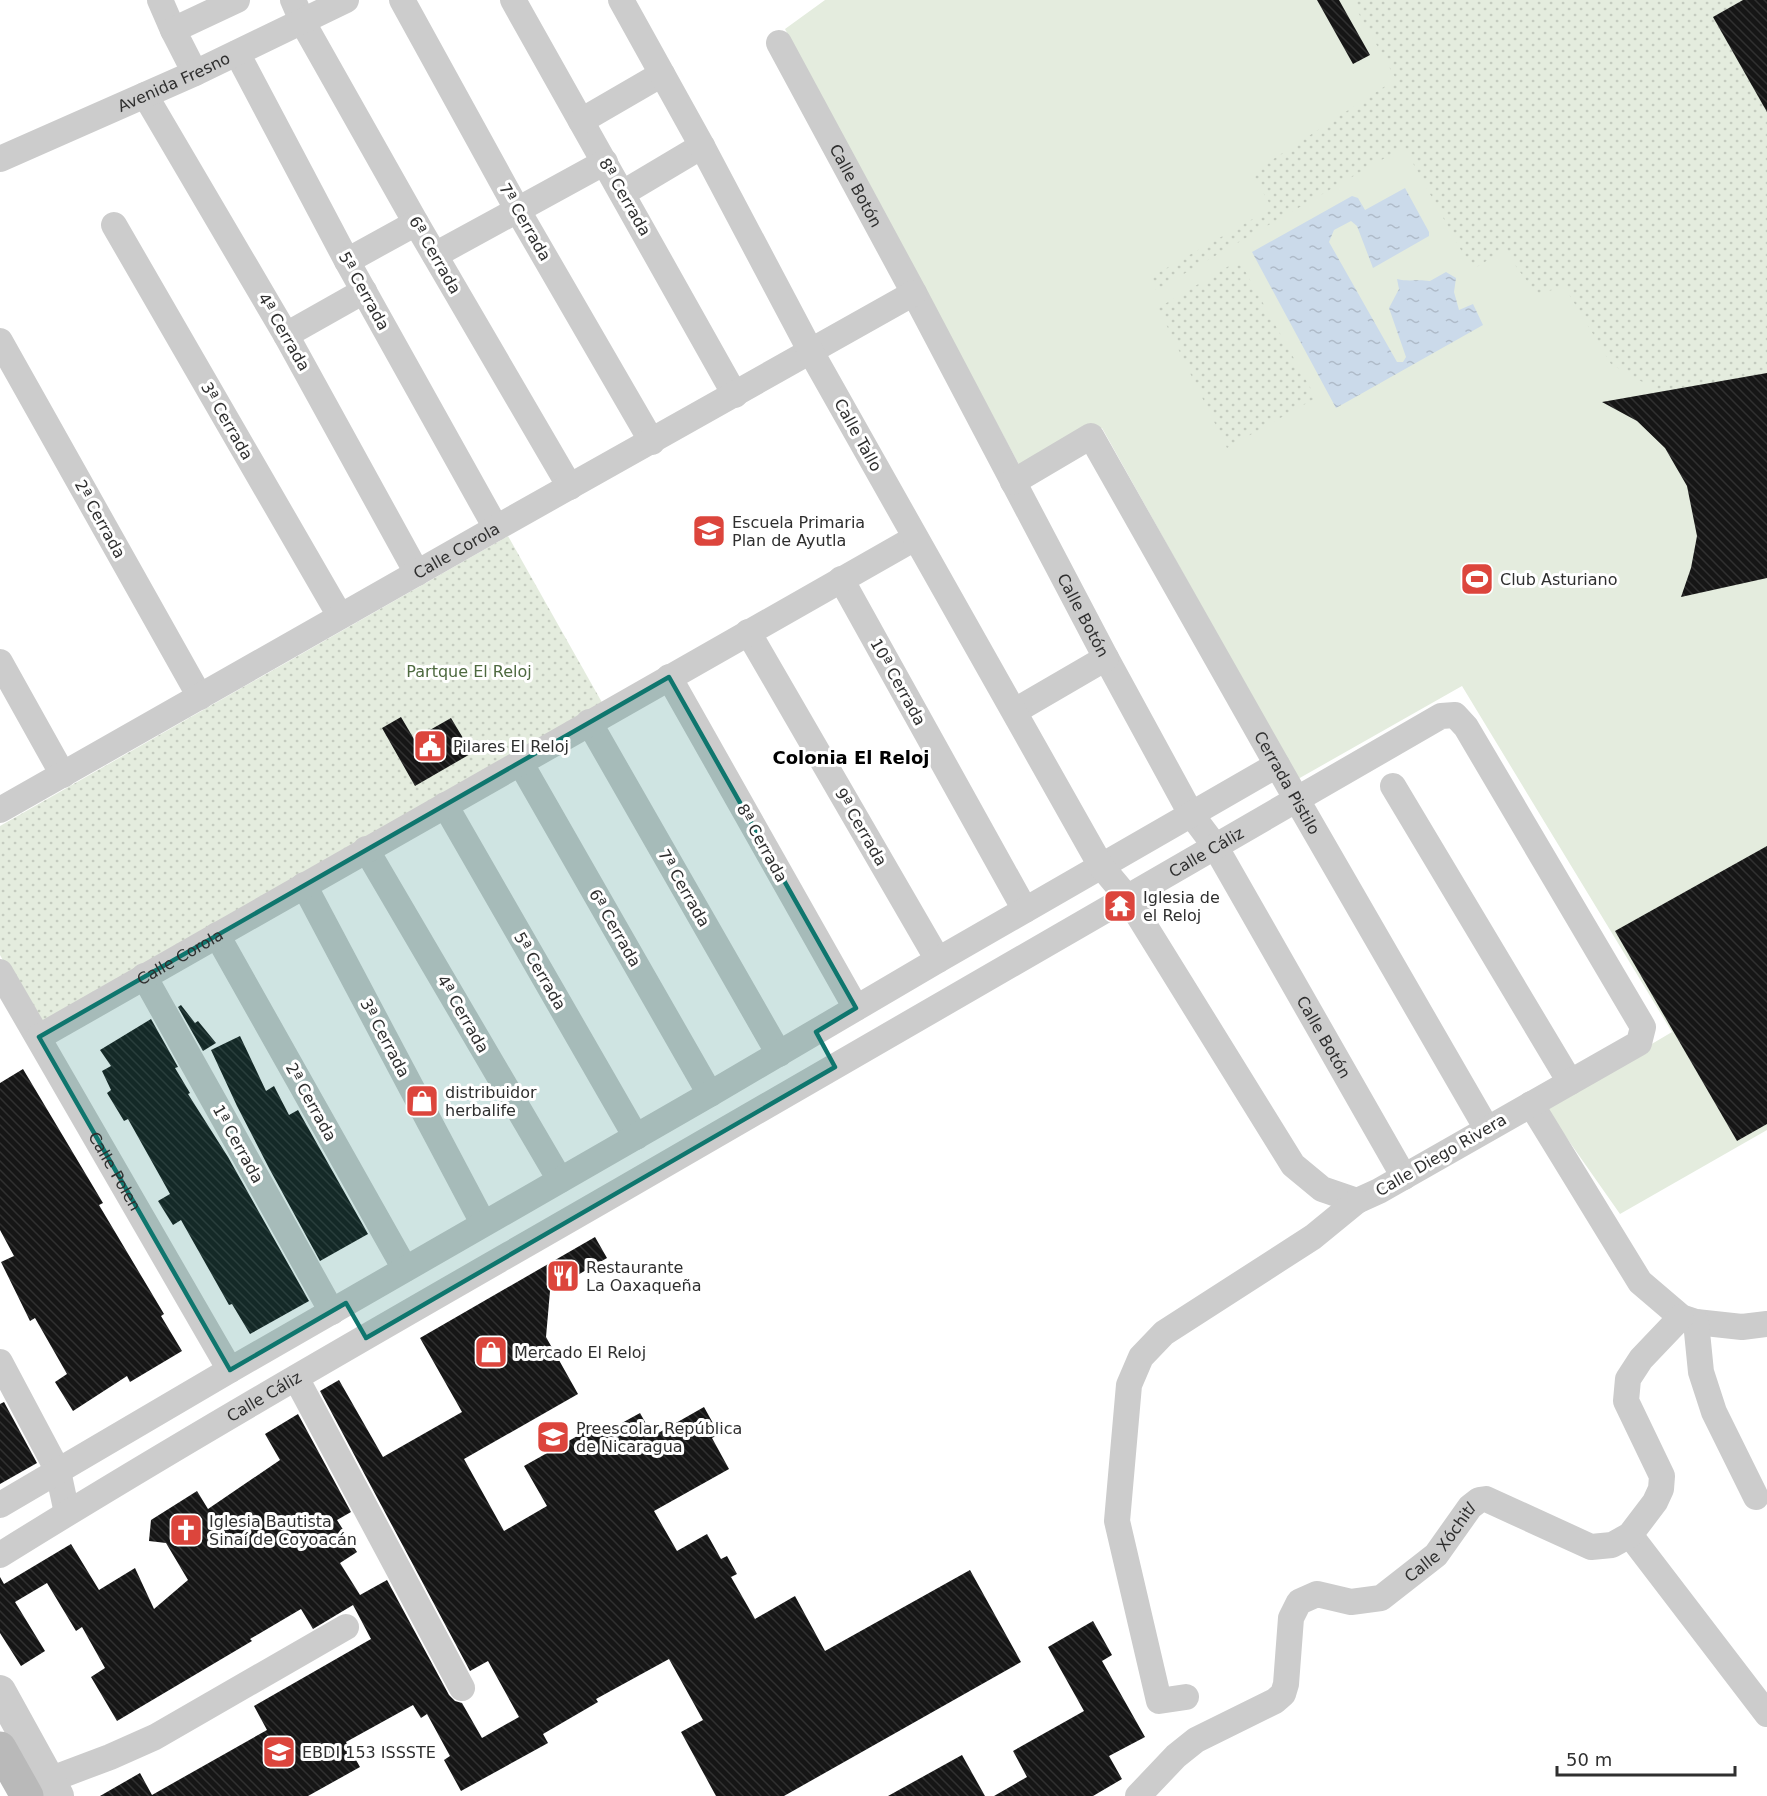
<svg xmlns="http://www.w3.org/2000/svg" width="1767" height="1796" font-family="'DejaVu Sans',sans-serif">
  <defs>
    <pattern id="park-dots" width="8" height="8" patternUnits="userSpaceOnUse" patternTransform="scale(1.5)"><rect width="8" height="8" fill="#e4ecde"/><path d="M2 2h.1M6 6h.1" fill="none" stroke="#c4cbbf" stroke-width="1.8" stroke-linecap="round"/></pattern>
    <pattern id="water-ripples" width="26" height="14" patternUnits="userSpaceOnUse" patternTransform="scale(1.5)"><rect width="26" height="14" fill="#cbdaea"/><path d="M2 4q2-2 4 0t4 0M15 11q2-2 4 0t4 0" fill="none" stroke="#afbbc9"/></pattern>
    <pattern id="building-back-hatch" width="6" height="6" patternUnits="userSpaceOnUse" patternTransform="scale(1.5)"><rect width="6" height="6" fill="#161616"/><path d="M-1 5l2 2M0 0l6 6M5-1l2 2" fill="none" stroke="#303030"/></pattern>
  </defs>
  <rect width="100%" height="100%" fill="#fff"/>
  <polygon fill="#e4ecde" points="825,0 1767,0 1767,1130 1620,1214 1545,1107 1672,1032 1462,686 1298,779 1102,428 1023,472 785,29"/>
  <g fill="url(#park-dots)">
    <polygon points="1351,0 1767,0 1767,373 1660,392 1611,364 1564,286 1537,295 1504,250 1472,270 1404,147 1156,290 1149,278 1272,208 1252,173 1396,79"/>
    <polygon points="1239,260 1316,398 1227,448 1158,308"/>
    <polygon points="508,536 604,706 39,1025 0,955 0,826"/>
  </g>
  <path fill="url(#water-ripples)" d="M1405 188 1429 232V236L1373 268 1357 226 1351 221 1334 230 1329 242 1397 362H1403L1406 357 1389 308 1399 289 1397 279C1409 282 1417 279 1430 281L1446 272 1456 278 1454 292 1459 310 1473 304 1483 325 1336 408 1252 252 1352 196 1358 198 1365 210Z"/>
  <g fill="url(#building-back-hatch)">
    <polygon points="1317,0 1339,0 1370,55 1353,64"/>
    <polygon points="1743,0 1767,0 1767,112 1713,17"/>
    <polygon points="1767,373 1767,578 1681,597 1691,568 1697,536 1687,486 1665,448 1637,421 1602,402"/>
    <polygon points="401,717 414,739 451,718 472,753 415,786 382,728"/>
    <polygon points="1767,846 1767,1124 1737,1141 1615,931"/>
    <polygon points="181,1005 195,1023 198,1021 216,1043 203,1051 178,1007"/>
    <polygon points="151,1019 178,1067 175,1068 190,1093 188,1094 228,1157 309,1301 250,1334 232,1304 229,1305 181,1220 173,1225 158,1201 170,1194 128,1119 124,1121 107,1093 111,1090 102,1071 111,1066 100,1050"/>
    <polygon points="240,1036 266,1091 274,1086 289,1115 298,1110 368,1234 320,1261 270,1170 237,1106 211,1050"/>
    <polygon points="23,1069 103,1203 99,1205 164,1314 161,1316 182,1351 130,1382 127,1376 73,1411 55,1382 67,1374 35,1318 30,1321 1,1262 14,1256 0,1230 0,1083"/>
    <polygon points="595,1237 607,1258 550,1291 546,1337 578,1394 464,1459 504,1531 547,1506 524,1466 597,1425 602,1434 640,1413 653,1436 704,1407 719,1434 712,1438 729,1469 654,1511 677,1551 707,1534 721,1559 727,1556 737,1574 731,1577 755,1619 795,1596 825,1651 970,1570 1021,1662 784,1796 716,1796 681,1732 703,1720 669,1659 596,1699 598,1702 543,1734 548,1743 461,1791 444,1760 450,1756 427,1714 421,1718 413,1705 346,1742 360,1767 308,1796 100,1796 140,1773 152,1795 267,1730 254,1706 371,1639 353,1605 313,1629 301,1609 250,1639 252,1641 117,1721 91,1677 105,1668 82,1627 76,1631 47,1583 15,1602 45,1651 21,1666 0,1633 0,1577 4,1584 71,1544 99,1590 135,1568 154,1609 188,1580 166,1543 149,1541 151,1520 197,1491 208,1509 280,1460 265,1434 298,1414 351,1512 337,1520 357,1552 340,1563 360,1595 387,1580 449,1695 455,1701 462,1703 482,1738 519,1717 488,1661 470,1671 320,1391 339,1380 383,1457 462,1412 420,1338"/>
    <polygon points="4,1402 37,1463 0,1484 0,1404"/>
    <polygon points="1093,1621 1112,1655 1102,1661 1145,1737 1109,1756 1122,1779 1093,1796 994,1796 1027,1777 1013,1751 1084,1711 1048,1647"/>
    <polygon points="962,1755 985,1796 888,1796"/>
  </g>
  <g fill="none" stroke-linecap="round" stroke-linejoin="round">
    <g stroke="#ccc" stroke-width="26">
      <polyline points="160,0 173,30"/>
      <polyline points="293,0 302,21 416,223 570,487"/>
      <polyline points="402,0 517,209 652,442"/>
      <polyline points="513,0 735,395"/>
      <path id="s1" d="M779 43 914 293 1106 658 1191 814 1215 846 1404 1177"/>
      <polyline points="237,53 347,261 496,528"/>
      <polyline points="195,73 173,30 237,0"/>
      <polyline points="145,95 286,335 417,573"/>
      <polyline points="581,121 662,74"/>
      <path id="s2" d="M0 159 195 73 346 0"/>
      <polyline points="623,193 702,146"/>
      <polyline points="114,225 340,616"/>
      <polyline points="435,255 605,162"/>
      <polyline points="347,261 416,223"/>
      <polyline points="286,335 364,291"/>
      <polyline points="0,341 200,697"/>
      <path id="s3" d="M1013 482 1091 436 1297 800 1487 1129"/>
      <polyline points="841,579 1025,910"/>
      <polyline points="748,632 938,960"/>
      <polyline points="0,662 63,775"/>
      <polyline points="669,677 856,1008"/>
      <polyline points="1015,711 1106,658"/>
      <polyline points="589,722 779,1054"/>
      <polyline points="520,762 710,1094"/>
      <polyline points="1393,786 1570,1082"/>
      <polyline points="445,805 636,1137"/>
      <path id="s4" d="M0 810 496 528 914 293"/>
      <polyline points="366,849 560,1180"/>
      <polyline points="304,885 483,1223"/>
      <polyline points="217,935 405,1269"/>
      <path id="s5" d="M0 972 230 1370"/>
      <polyline points="144,976 332,1312"/>
      <path id="s6" d="M39 1037 915 538"/>
      <polyline points="1531,1104 1640,1282 1681,1317 1696,1322 1742,1327 1767,1324"/>
      <polyline points="1696,1322 1701,1372 1714,1412 1756,1497"/>
      <polyline points="0,1362 58,1471 67,1513"/>
      <polyline points="296,1378 462,1688"/>
      <polyline points="0,1505 230,1370 710,1094 938,960 1277,765"/>
      <polyline points="1630,1535 1767,1714"/>
      <path id="s7" d="M0 1555C204 1428 413 1310 621 1190 895 1032 1168 874 1441 716L1455 715 1466 727 1643 1027 1639 1043 1379 1191 1357 1201 1322 1189 1293 1165 1127 897 1101 866 811 352 702 146 621 0"/>
      <polyline points="1186,1697 1159,1701 1117,1521 1129,1385 1141,1357 1164,1333 1313,1237 1357,1201"/>
      <polyline points="49,1780 110,1757 155,1737 346,1627"/>
      <path id="s8" d="M1138 1796 1176 1756 1196 1740 1275 1701 1283 1694 1286 1684 1291 1618 1299 1602 1317 1594 1351 1602 1381 1598 1436 1555 1470 1507 1479 1500 1486 1499 1591 1547 1612 1545 1630 1535 1655 1502 1661 1489 1662 1476 1626 1401 1628 1379 1641 1359 1681 1317"/>
    </g>
    <polyline stroke="#ccc" stroke-width="32" points="0,1691 58,1796"/>
    <polyline stroke="#b9b9b9" stroke-width="33" points="0,1748 27,1796"/>
  </g>
  <path fill="#0f766e" fill-opacity="0.2" stroke="#0f766e" stroke-width="4.5" stroke-linejoin="round" d="M669 677 856 1008 816 1032 835 1067 366 1338 346 1303 230 1370 39 1037Z"/>
  <defs>
    <g id="school-square" transform="scale(1.725)"><rect x="-9" y="-9" width="18" height="18" rx="4" fill="#dc453c" stroke="#fff"/><path d="M0-5L7-2L0 1L-7-2ZM-4 1L0 2.5L4 1V4Q0 6-4 4Z" fill="#fff"/></g>
    <g id="stadium-square" transform="scale(1.725)"><rect x="-9" y="-9" width="18" height="18" rx="4" fill="#dc453c" stroke="#fff"/><path d="M0-5a6.5 5 0 1 0 0 10a6.5 5 0 1 0 0-10ZM-3.5-1.8h7v3.6h-7Z" fill="#fff"/></g>
    <g id="civic-square" transform="scale(1.725)"><rect x="-9" y="-9" width="18" height="18" rx="4" fill="#dc453c" stroke="#fff"/><path d="M-.6-6.5H3V-4.5H.6V-3L4-1V1h2V6H-6V1h2V-1L-.6-3ZM-1.2 2.5V6h2.4V2.5Z" fill="#fff"/></g>
    <g id="temple-square" transform="scale(1.725)"><rect x="-9" y="-9" width="18" height="18" rx="4" fill="#dc453c" stroke="#fff"/><path d="M0-6L5-2H3V0L6.5 2.5H4V6H1.5V3h-3V6H-4V2.5H-6.5L-3 0V-2H-5Z" fill="#fff"/></g>
    <g id="shop-square" transform="scale(1.725)"><rect x="-9" y="-9" width="18" height="18" rx="4" fill="#dc453c" stroke="#fff"/><path d="M-5-2.5h2.3a2.7 3.5 0 0 1 5.4 0H5L5.5 6h-11ZM-1.5-2.5h3a1.5 2.3 0 0 0-3 0Z" fill="#fff"/></g>
    <g id="restaurant-square" transform="scale(1.725)"><rect x="-9" y="-9" width="18" height="18" rx="4" fill="#dc453c" stroke="#fff"/><path d="M-5-6h1v4h1v-4h1v4h1v-4h1v5L-1.5 .5V6h-2V.5L-5-1ZM5-6V6H3V1.5H1.5Q1.5-4 5-6Z" fill="#fff"/></g>
    <g id="church-square" transform="scale(1.725)"><rect x="-9" y="-9" width="18" height="18" rx="4" fill="#dc453c" stroke="#fff"/><path d="M-1.2-6h2.4v3.5h3.3v2.4h-3.3V6h-2.4V-.1h-3.3v-2.4h3.3Z" fill="#fff"/></g>
  </defs>
  <g fill-rule="evenodd">
    <use href="#school-square" x="709" y="531"/>
    <use href="#stadium-square" x="1477" y="579"/>
    <use href="#civic-square" x="430" y="746"/>
    <use href="#temple-square" x="1120" y="906"/>
    <use href="#shop-square" x="422" y="1101"/>
    <use href="#restaurant-square" x="563" y="1276"/>
    <use href="#shop-square" x="491" y="1352"/>
    <use href="#school-square" x="553" y="1437"/>
    <use href="#church-square" x="186" y="1530"/>
    <use href="#school-square" x="279" y="1752"/>
  </g>
  <g text-anchor="middle" dominant-baseline="central" stroke-width="6" stroke-linejoin="round" paint-order="stroke">
    <g font-size="16" fill="#2f2f2f" stroke="#fff">
      <text stroke="none"><textPath href="#s2" startOffset="190">Avenida Fresno</textPath></text>
      <text stroke="none"><textPath href="#s1" startOffset="162">Calle Botón</textPath></text>
      <text transform="translate(625 197) rotate(60)">8ª Cerrada</text>
      <text transform="translate(525 222) rotate(60)">7ª Cerrada</text>
      <text transform="translate(435 255) rotate(60)">6ª Cerrada</text>
      <text transform="translate(364 291) rotate(61)">5ª Cerrada</text>
      <text transform="translate(284 332) rotate(60)">4ª Cerrada</text>
      <text transform="translate(227 421) rotate(60)">3ª Cerrada</text>
      <text transform="translate(858 435) rotate(61)">Calle Tallo</text>
      <text transform="translate(100 519) rotate(61)">2ª Cerrada</text>
      <text stroke="none"><textPath href="#s4" startOffset="525">Calle Corola</textPath></text>
      <text stroke="none"><textPath href="#s1" startOffset="648">Calle Botón</textPath></text>
      <text transform="translate(898 682) rotate(61)">10ª Cerrada</text>
      <text stroke="none"><textPath href="#s3" startOffset="489">Cerrada Pistilo</textPath></text>
      <text transform="translate(861 827) rotate(60)">9ª Cerrada</text>
      <text transform="translate(762 843) rotate(61)">8ª Cerrada</text>
      <text stroke="none"><textPath href="#s7" startOffset="1396">Calle Cáliz</textPath></text>
      <text transform="translate(684 888) rotate(60)">7ª Cerrada</text>
      <text transform="translate(615 928) rotate(60)">6ª Cerrada</text>
      <text stroke="none"><textPath href="#s6" startOffset="162">Calle Corola</textPath></text>
      <text transform="translate(540 971) rotate(60)">5ª Cerrada</text>
      <text transform="translate(463 1014) rotate(60)">4ª Cerrada</text>
      <text stroke="none"><textPath href="#s1" startOffset="1134">Calle Botón</textPath></text>
      <text transform="translate(385 1038) rotate(62)">3ª Cerrada</text>
      <text transform="translate(311 1102) rotate(61)">2ª Cerrada</text>
      <text transform="translate(238 1144) rotate(61)">1ª Cerrada</text>
      <text transform="translate(1441 1155) rotate(-30)">Calle Diego Rivera</text>
      <text stroke="none"><textPath href="#s5" startOffset="230">Calle Polen</textPath></text>
      <text stroke="none"><textPath href="#s7" startOffset="308">Calle Cáliz</textPath></text>
      <text stroke="none"><textPath href="#s8" startOffset="441">Calle Xóchitl</textPath></text>
    </g>
    <g font-size="16" fill="#2f2f2f" stroke="#fff" text-anchor="start">
      <text x="732" y="522">Escuela Primaria<tspan x="732" dy="18">Plan de Ayutla</tspan></text>
      <text x="1500" y="579">Club Asturiano</text>
      <text x="453" y="746">Pilares El Reloj</text>
      <text x="1143" y="897">Iglesia de<tspan x="1143" dy="18">el Reloj</tspan></text>
      <text x="445" y="1092">distribuidor<tspan x="445" dy="18">herbalife</tspan></text>
      <text x="586" y="1267">Restaurante<tspan x="586" dy="18">La Oaxaqueña</tspan></text>
      <text x="514" y="1352">Mercado El Reloj</text>
      <text x="576" y="1428">Preescolar República<tspan x="576" dy="18">de Nicaragua</tspan></text>
      <text x="209" y="1521">Iglesia Bautista<tspan x="209" dy="18">Sinaí de Coyoacán</tspan></text>
      <text x="302" y="1752">EBDI 153 ISSSTE</text>
    </g>
    <g font-size="16" fill="#4d693f" stroke="#fff">
      <text x="469" y="671">Partque El Reloj</text>
    </g>
    <g font-size="18" font-weight="bold" fill="#000" stroke="#fff">
      <text x="851" y="757">Colonia El Reloj</text>
    </g>
  </g>
  <path d="M1557 1766v9h178v-9" fill="none" stroke="#2f2f2f" stroke-width="3"/>
  <text x="1566" y="1766" font-size="18" fill="#2f2f2f" stroke="#ffffff" stroke-width="4.5" paint-order="stroke">50 m</text>
</svg>
